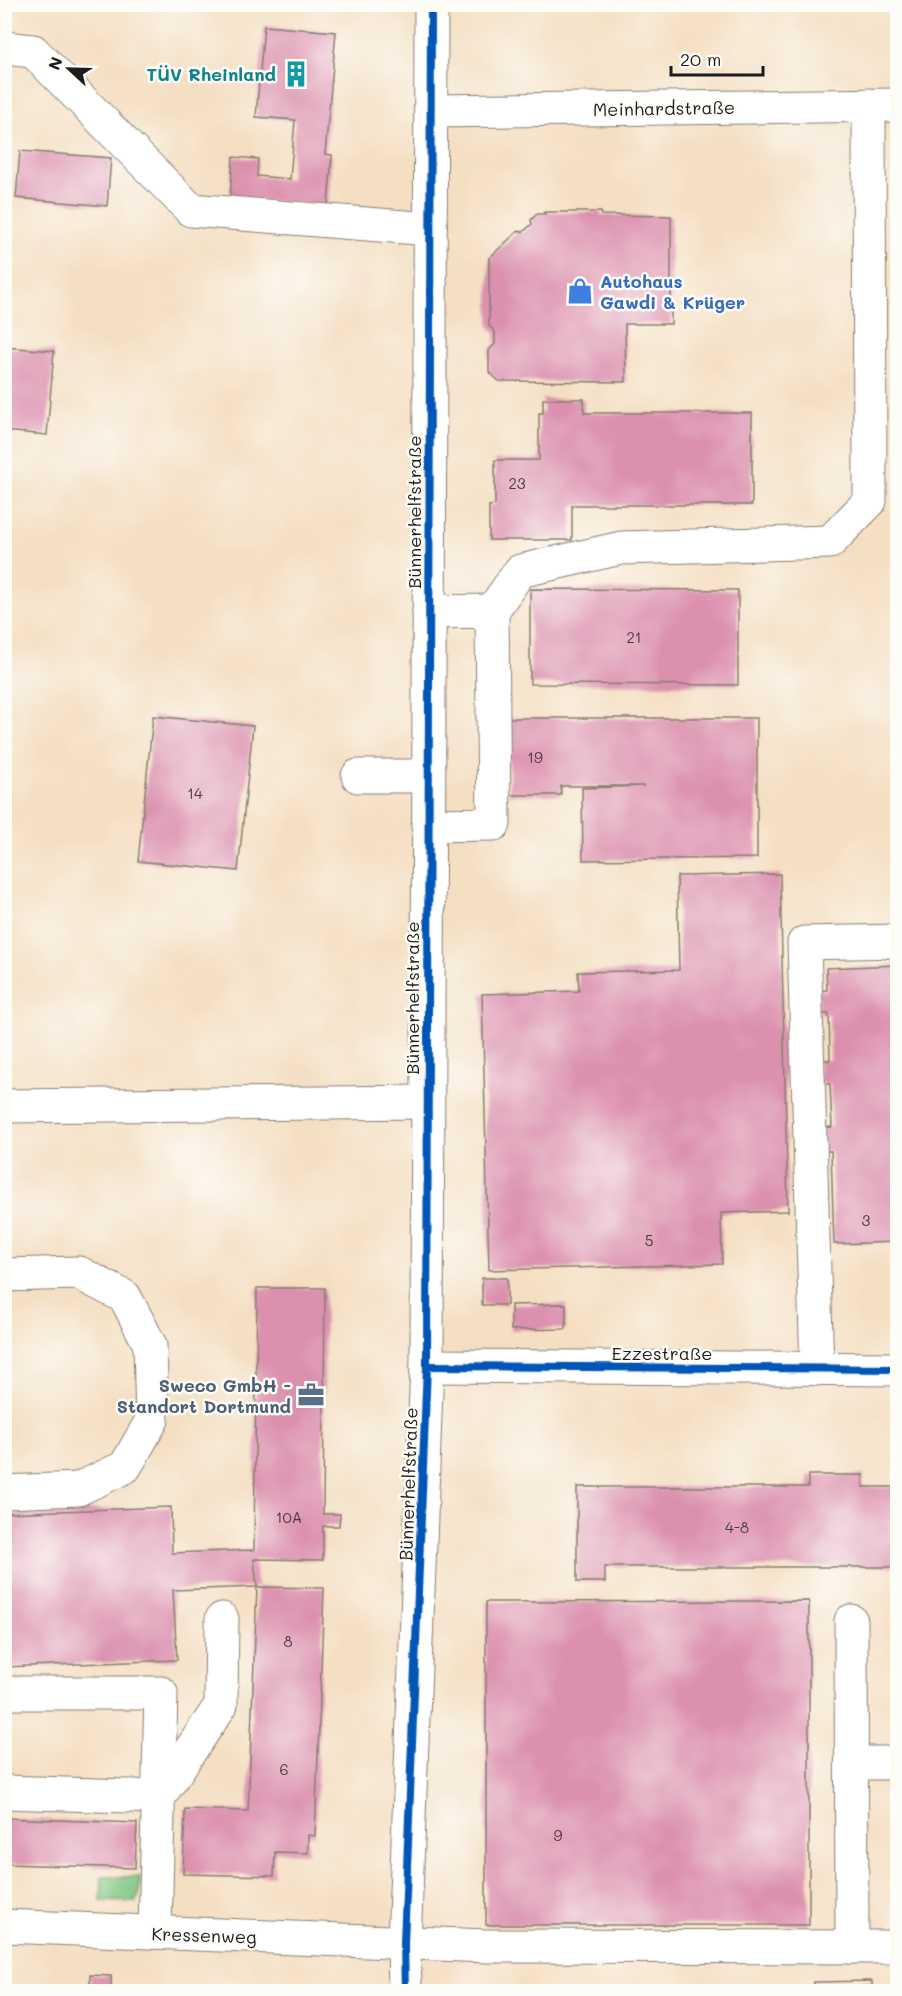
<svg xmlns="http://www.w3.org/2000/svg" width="902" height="1996" font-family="Mali,sans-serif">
  <rect width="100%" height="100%" fill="#fdfcf7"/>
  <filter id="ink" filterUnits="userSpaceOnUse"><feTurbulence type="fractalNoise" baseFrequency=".0167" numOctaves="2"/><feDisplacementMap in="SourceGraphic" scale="12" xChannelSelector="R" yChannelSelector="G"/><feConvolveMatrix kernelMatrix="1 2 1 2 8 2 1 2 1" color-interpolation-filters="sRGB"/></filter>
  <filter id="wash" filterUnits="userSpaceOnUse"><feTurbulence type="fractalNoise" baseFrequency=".008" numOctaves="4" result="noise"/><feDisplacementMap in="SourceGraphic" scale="24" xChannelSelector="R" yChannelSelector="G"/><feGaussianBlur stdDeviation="1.35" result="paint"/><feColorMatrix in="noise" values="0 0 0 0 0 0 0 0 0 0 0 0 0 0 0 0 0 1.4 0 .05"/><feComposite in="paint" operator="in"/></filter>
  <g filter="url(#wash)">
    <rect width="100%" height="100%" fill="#f4dfc3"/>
    <polygon fill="#7fc681" stroke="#4e714e" stroke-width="1.5" points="102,1877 140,1877 139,1895 135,1902 101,1901"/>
    <g id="blocks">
      <g fill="#db90ae">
        <polygon points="264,26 336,32 325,154 332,155 328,206 230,197 233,157 258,159 257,176 290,179 295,120 256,117"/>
        <polygon points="20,151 111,158 107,206 16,198"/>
        <polygon points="544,212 601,212 601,215 671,216 671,324 625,324 626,382 499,381 489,372 489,350 495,344 495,332 489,326 489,258 518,231 523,232 532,224 531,220 537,214 545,214"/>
        <polygon points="4,347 54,351 47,435 4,431"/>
        <polygon points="543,399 584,399 584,413 752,413 752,505 572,505 572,540 489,540 489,506 495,505 495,460 539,460 539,413 543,413"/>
        <polygon points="530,589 738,590 738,685 530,684"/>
        <polygon points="153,716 253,726 238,871 138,861"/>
        <polygon points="509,718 757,718 757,858 583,860 582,788 644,786 561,786 561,795 509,795"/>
        <polygon points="780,874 788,1211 721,1213 722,1264 489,1270 482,994 579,991 578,972 679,970 677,876"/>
        <polygon points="898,965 898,1242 834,1244 831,1151 823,1151 822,1128 832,1127 830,1084 820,1084 819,1060 830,1060 829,1014 819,1014 818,991 827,990 826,968"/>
        <rect x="482" y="1278" width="25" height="27"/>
        <polygon points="257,1288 325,1288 323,1514 340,1514 339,1526 323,1526 323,1560 254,1559 257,1587 173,1590 177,1660 4,1667 4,1513 171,1507 172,1553 254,1550"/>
        <polygon points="566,1304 566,1329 511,1330 511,1305"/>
        <polygon points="808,1475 863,1475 863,1487 898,1487 898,1567 605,1567 605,1582 577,1582 577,1487 808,1487"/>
        <polygon points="257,1587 324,1588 315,1836 308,1835 308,1853 275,1852 274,1876 183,1874 185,1809 248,1811"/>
        <polygon points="809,1601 809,1925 486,1925 486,1602"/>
        <polygon points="4,1818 137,1823 135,1868 4,1864"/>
        <polygon points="90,1975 111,1976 111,1992 90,1992"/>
        <polygon points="872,1981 872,1992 814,1992 814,1982"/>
      </g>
    </g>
  </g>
  <g filter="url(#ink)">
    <use href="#blocks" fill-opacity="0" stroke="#887e70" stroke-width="1.5"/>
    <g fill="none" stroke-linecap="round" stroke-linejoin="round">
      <g stroke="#887e70" stroke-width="35">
        <g id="minor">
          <polyline points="4,48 33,51 191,210 430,229"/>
          <polyline points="431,111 898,105"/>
          <polyline points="492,611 520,571 621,548 830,542 870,501 869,105"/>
          <polyline points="358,776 428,776"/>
          <polyline points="428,825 494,824 492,611 429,612"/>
          <polyline points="4,1106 427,1102"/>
          <polyline points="4,1275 79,1273 125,1297 150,1345 152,1420 125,1467 78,1489 4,1492"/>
          <polyline points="427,1366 898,1369"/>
          <polyline points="817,1369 804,943 898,941"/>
          <polyline points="851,1621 852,1947"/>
          <polyline points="4,1693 161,1693 155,1932"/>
          <polyline points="852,1763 898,1763"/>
          <polyline points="4,1792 159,1797 221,1705 222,1619"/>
          <polyline points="4,1926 486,1946 898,1947"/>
          <polyline points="405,1992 404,1943 427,1366 431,4"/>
        </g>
      </g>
      <use href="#minor" stroke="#fff" stroke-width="33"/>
      <g stroke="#fdfcf7" stroke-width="11">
        <g id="cycleway">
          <polyline points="427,1366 898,1369"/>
          <polyline points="405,1992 404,1943 427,1366 431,4"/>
        </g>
      </g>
      <use href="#cycleway" stroke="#0057b8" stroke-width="8"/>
    </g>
  </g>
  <defs>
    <g id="building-bare" transform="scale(2.07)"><path d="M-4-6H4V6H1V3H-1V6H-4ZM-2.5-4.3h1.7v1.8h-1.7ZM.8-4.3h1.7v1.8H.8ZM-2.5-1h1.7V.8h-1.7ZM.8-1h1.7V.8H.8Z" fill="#0f9aa8" stroke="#fdfcf7" stroke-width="2.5" paint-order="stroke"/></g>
    <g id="shop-bare" transform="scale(2.07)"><path d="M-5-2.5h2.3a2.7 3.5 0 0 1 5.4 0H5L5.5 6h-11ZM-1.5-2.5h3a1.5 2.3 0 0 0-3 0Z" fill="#3f7fe0" stroke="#fdfcf7" stroke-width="2.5" paint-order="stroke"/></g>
    <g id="office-bare" transform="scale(2.07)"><path d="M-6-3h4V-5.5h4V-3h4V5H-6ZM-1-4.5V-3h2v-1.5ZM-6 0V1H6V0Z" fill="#5c6f8a" stroke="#fdfcf7" stroke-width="2.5" paint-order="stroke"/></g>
  </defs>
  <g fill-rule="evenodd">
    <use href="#building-bare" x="296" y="74"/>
    <use href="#shop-bare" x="580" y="291"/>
    <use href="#office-bare" x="311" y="1395"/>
  </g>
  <g text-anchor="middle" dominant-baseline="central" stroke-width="5" stroke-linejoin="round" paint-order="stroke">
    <g font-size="15" fill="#4c3940">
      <text x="517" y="483">23</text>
      <text x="634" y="637">21</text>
      <text x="535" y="757">19</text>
      <text x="195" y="793">14</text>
      <text x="866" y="1220">3</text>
      <text x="649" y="1240">5</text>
      <text x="289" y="1517">10A</text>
      <text x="737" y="1527">4-8</text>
      <text x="288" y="1641">8</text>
      <text x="284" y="1769">6</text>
      <text x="558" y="1835">9</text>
    </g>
    <g font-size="18" font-weight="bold" fill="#0d838f" stroke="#fdfcf7" text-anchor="end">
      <text x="276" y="74">TÜV Rheinland</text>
    </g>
    <g font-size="18" fill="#1c1c1c" stroke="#fdfcf7">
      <text transform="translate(664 108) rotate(-1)">Meinhardstraße</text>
      <text transform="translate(414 512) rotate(-90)">Bünnerhelfstraße</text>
      <text transform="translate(412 998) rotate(-90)">Bünnerhelfstraße</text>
      <text x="662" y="1353">Ezzestraße</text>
      <text transform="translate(408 1484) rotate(-88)">Bünnerhelfstraße</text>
      <text transform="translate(204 1935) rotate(2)">Kressenweg</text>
    </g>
    <g font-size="18" font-weight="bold" fill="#366cbe" stroke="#fdfcf7" text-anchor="start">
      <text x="600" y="281">Autohaus<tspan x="600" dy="21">Gawdi &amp; Krüger</tspan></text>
    </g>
    <g font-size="18" font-weight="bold" fill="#4e5e75" stroke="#fdfcf7" text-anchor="end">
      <text x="291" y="1385">Sweco GmbH -<tspan x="291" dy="21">Standort Dortmund</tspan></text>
    </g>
  </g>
  <rect width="902" height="1996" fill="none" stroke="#fdfcf7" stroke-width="24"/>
  <g transform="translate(69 69) rotate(292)" stroke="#fdfcf7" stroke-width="4.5" paint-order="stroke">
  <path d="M0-4.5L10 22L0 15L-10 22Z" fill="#1c1c1c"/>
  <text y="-9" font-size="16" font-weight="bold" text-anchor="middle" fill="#1c1c1c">N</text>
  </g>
  <path d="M671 66v9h92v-9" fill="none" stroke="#1c1c1c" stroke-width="3"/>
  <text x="680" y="66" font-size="18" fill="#1c1c1c" stroke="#fdfcf7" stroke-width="4.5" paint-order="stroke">20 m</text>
</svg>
